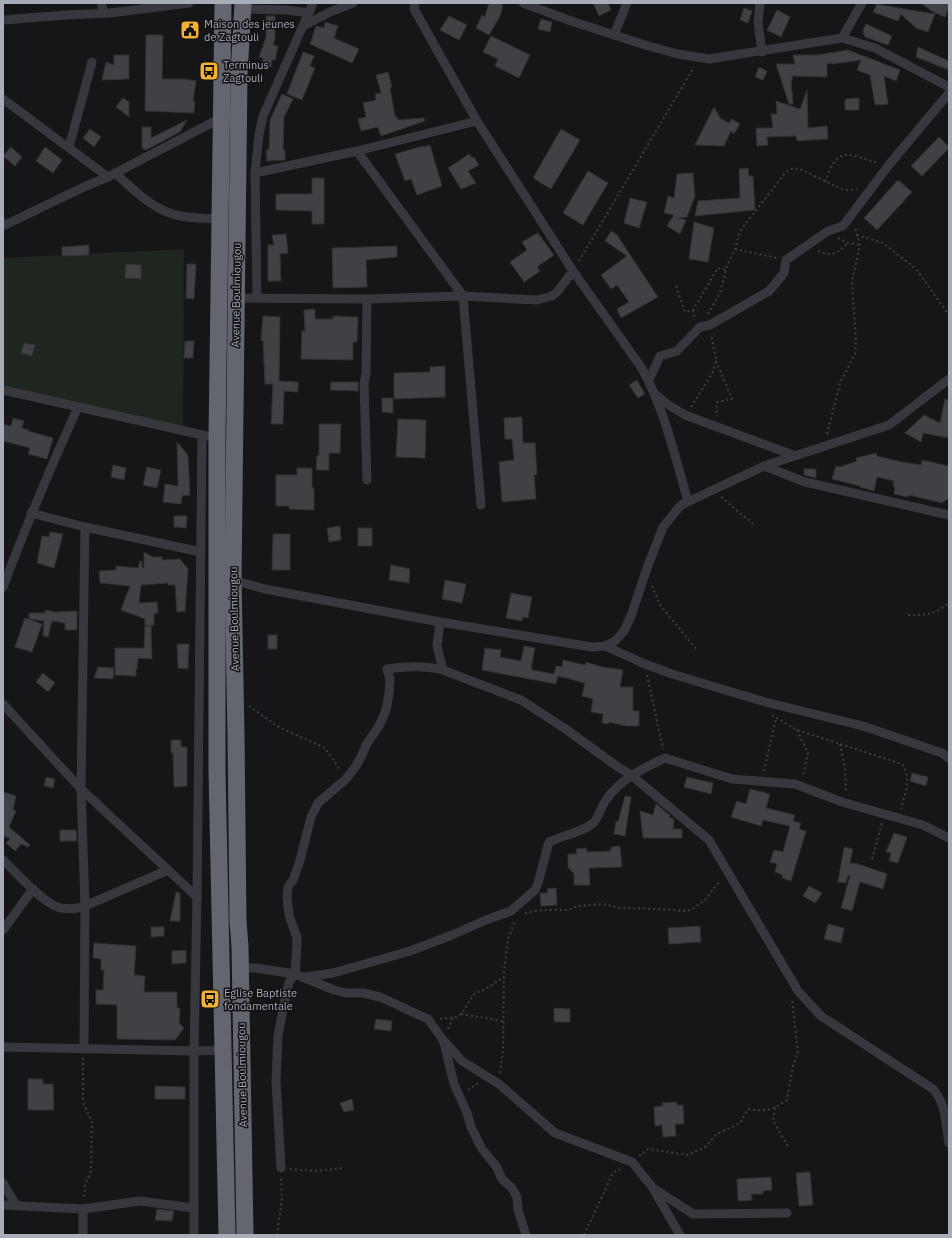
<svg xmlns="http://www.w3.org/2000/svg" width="952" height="1238" font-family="'IBM Plex Sans',sans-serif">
  <rect width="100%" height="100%" fill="#161618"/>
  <polygon fill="#1e261f" points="184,249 183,431 3,390 3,258"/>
  <g fill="#404145" stroke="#303034">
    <polygon points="489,3 496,3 503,5 500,16 489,35 476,28 482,15 485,17"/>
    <polygon points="593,3 608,3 611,10 599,16"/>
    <polygon points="920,3 949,3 949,7 945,17 935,13"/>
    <polygon points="877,4 904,9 935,14 928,32 916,28 901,14 898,21 873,12"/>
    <polygon points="744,8 752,11 748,23 740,20"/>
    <polygon points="777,10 790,17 781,37 767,30"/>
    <polygon points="266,16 275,16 275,39 273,45 278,46 275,60 272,60 271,67 262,66 263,58 259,57 266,37"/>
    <polygon points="449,16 467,25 459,40 440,30"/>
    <polygon points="541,19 552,22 550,32 538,29"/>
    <polygon points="325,22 338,26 334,38 359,49 352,63 310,44 316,26 324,28"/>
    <polygon points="866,24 892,36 888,45 865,37 863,31"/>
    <polygon points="146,35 163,35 162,79 184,79 196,81 193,101 195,101 194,113 145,111"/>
    <polygon points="491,36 530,55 519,78 495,66 498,59 483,52"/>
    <polygon points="918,47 949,61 949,70 916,57"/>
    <polygon points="848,50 900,70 896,81 884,76 888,104 875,105 870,75 857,70 861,60 833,64 827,63 827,77 792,76 792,81 791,82 793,104 789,104 776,64 795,64 793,55 817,55"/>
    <polygon points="303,52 314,56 310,66 315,68 302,100 287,94"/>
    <polygon points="114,55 129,55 129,79 102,80 106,62 114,65"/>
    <polygon points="759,67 767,71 763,80 755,77"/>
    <polygon points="388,72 392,87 390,88 395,117 397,116 398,120 424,118 425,121 381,136 378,127 361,131 358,119 366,117 363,103 376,100 375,94 381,93 376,75"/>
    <polygon points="807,90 808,128 827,126 828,139 797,141 796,136 767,137 768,145 757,146 756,128 773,128 771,114 777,114 776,101 800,109"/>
    <polygon points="282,94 293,99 284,117 283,150 285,150 285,160 267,161 266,150 269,150 270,120"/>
    <polygon points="123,98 129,102 129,117 116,107"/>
    <polygon points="859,98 859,110 845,110 845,99"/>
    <polygon points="714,107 720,118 729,123 732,119 740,124 734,134 731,131 724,146 695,145"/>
    <polygon points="187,120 180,132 146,150 142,148 142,127 151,127 151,138"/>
    <polygon points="90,129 101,137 94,147 83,138"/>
    <polygon points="561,129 580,140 551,189 533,178"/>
    <polygon points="939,137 949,147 949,148 922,176 911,166"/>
    <polygon points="430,145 442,186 417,195 411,179 405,181 395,154 423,146 423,147"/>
    <polygon points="11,147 22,157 15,166 3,156"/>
    <polygon points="45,147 62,160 53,173 36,161"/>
    <polygon points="469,154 472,158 474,157 479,165 468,171 476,183 461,189 448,168"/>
    <polygon points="748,168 749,176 753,176 755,210 695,216 698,201 740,198 739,169"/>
    <polygon points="588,171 608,183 583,225 563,213"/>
    <polygon points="693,173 695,196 687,217 678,218 686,220 680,234 667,226 674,215 664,213 668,196 674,198 677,174"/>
    <polygon points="312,178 324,178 324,224 312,224 312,211 276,210 276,194 312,194"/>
    <polygon points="898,180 912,192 877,230 864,218"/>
    <polygon points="630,198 647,202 639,228 624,223"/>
    <polygon points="694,222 714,228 708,262 689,259"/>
    <polygon points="611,231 617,235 658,297 621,318 617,309 629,302 617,285 611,289 601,275 627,256 605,241"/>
    <polygon points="538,233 554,255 537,267 540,271 524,282 510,262 527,250 522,242"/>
    <polygon points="286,234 288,253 280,254 281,281 268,281 268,245 274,245 272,235"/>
    <polygon points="89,245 89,255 62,256 62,247"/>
    <polygon points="397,246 397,257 366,260 367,287 333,288 332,248"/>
    <polygon points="126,264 141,265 141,279 125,278"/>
    <polygon points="187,264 196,264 194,299 186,298"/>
    <polygon points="315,309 315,319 333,319 333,316 358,317 357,342 353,342 353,360 301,359 302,331 305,331 304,310"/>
    <polygon points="263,316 280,317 279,381 298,382 298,392 284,391 283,424 271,424 273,384 265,384 263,341 261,340"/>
    <polygon points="185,341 194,341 193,358 184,358"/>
    <polygon points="24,343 35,345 32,356 21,353"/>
    <polygon points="445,366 445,397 394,399 394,373 430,372 430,367"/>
    <polygon points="637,380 645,394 638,398 629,385"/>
    <polygon points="331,382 358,382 358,391 330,390"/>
    <polygon points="382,398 393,398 393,413 382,412"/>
    <polygon points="945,399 949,400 949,438 923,433 921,442 905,433 924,415 940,423"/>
    <polygon points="522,417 523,443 535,443 537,474 534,475 536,499 502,502 499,462 514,460 512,439 505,439 504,418"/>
    <polygon points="13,418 24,421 22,428 29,430 28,431 53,438 47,459 28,454 30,448 3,441 3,424 11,426"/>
    <polygon points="398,419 426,420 425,458 396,457"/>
    <polygon points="319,424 341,424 340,453 329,453 329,470 316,470 317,455 319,456"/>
    <polygon points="177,442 188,455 190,495 182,496 181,504 163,502 165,484 178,486"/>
    <polygon points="876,453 877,456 902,462 921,465 922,460 949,466 949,498 942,503 909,495 908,497 894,494 895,488 893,485 894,481 877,477 874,491 860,487 860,486 832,479 836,466 840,467 857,461 856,458"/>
    <polygon points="113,465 126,468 124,480 111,477"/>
    <polygon points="147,467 161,470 157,488 143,485"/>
    <polygon points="297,468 312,468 312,488 314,488 314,510 289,509 289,506 276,506 276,475 297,475"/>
    <polygon points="804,469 816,469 816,478 804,475"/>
    <polygon points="174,516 187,516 186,528 174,527"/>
    <polygon points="340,526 341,540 329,542 327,528"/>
    <rect x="358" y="528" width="14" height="18"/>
    <polygon points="50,532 63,534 54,568 37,563 42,536 49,537"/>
    <polygon points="273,534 290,534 290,570 272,570"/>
    <polygon points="144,552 153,557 162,557 162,560 180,559 188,569 185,611 177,612 175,585 168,585 168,583 141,585 139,603 157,602 158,613 154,614 154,625 145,626 145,619 121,610 130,586 100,583 99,571 116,570 116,566 138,568 140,561 142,562 142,568 144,568"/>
    <polygon points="391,565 410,569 409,583 389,580"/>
    <polygon points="445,580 466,584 462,603 442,599"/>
    <polygon points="511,593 532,597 528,618 522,617 522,621 506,618"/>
    <polygon points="45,610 55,612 77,611 77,630 65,630 65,623 52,621 48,637 43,636 44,621 29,619 29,613 45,613"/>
    <polygon points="25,618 42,624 32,652 15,647"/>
    <polygon points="145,626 151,626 152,659 138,658 137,669 136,669 136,676 115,675 115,648 144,648"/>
    <rect x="268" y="635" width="9" height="14"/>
    <polygon points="177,644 189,644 188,669 178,668"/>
    <polygon points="524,646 535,648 531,668 532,668 532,670 554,674 556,666 562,667 563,660 585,665 586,662 602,667 623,670 620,687 633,687 633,711 639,711 639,726 626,726 610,722 608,724 602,723 603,714 591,712 593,699 582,696 585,683 558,676 556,684 482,670 485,648 501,650 500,657 521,661"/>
    <polygon points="98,667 114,668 113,679 94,678"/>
    <polygon points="43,673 55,683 48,692 36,682"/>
    <polygon points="171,740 181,740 181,747 187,747 187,786 174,787 173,753 171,753"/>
    <polygon points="912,773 928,777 926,786 910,781"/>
    <polygon points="46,777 55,779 53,788 44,786"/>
    <polygon points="687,777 713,783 711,794 684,787"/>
    <polygon points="750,789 770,794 766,808 795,815 793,821 801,823 799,829 806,831 791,881 782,878 783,875 775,872 777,864 770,862 774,850 783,852 790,826 763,820 761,826 731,817 737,801 746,804"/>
    <polygon points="3,792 16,796 13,810 16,811 9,827 30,845 28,847 21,844 15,851 6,843 10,839 4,836 3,839"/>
    <polygon points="625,796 631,797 625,836 614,834 616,821 618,822"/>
    <polygon points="656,804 665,811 665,812 670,815 669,817 674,819 673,829 682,829 682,838 643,838 640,811 653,815"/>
    <polygon points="60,830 76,830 77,841 60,841"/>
    <polygon points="894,833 907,837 898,863 889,861 891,853 886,852"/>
    <polygon points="620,846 622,867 589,868 590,885 574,885 574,874 568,867 568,854 577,854 576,849 586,848 587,852 611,851 611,847"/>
    <polygon points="844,847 853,849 850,863 858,864 887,874 883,889 860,882 852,911 841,908 850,876 848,875 846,883 838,882"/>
    <polygon points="809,886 822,893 815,903 803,896"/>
    <polygon points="556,888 557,905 541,906 540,893 548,893 547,889"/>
    <polygon points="176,892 180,893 180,921 170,921"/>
    <polygon points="828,924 844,928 841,943 824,939"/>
    <polygon points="700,926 701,942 669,944 668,928"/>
    <polygon points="151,927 164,927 164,936 151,937"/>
    <polygon points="94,943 136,946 134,975 145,976 144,992 177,992 177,1008 180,1008 179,1023 184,1028 175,1040 117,1039 117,1005 96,1004 96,990 103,990 104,970 101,970 101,959 93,958"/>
    <polygon points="186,950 186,963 172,964 172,951"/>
    <polygon points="554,1008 570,1009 570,1022 554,1022"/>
    <polygon points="376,1019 392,1021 391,1031 374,1029"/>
    <polygon points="28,1079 43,1079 43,1084 53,1084 54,1110 28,1110"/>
    <polygon points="155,1086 185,1087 185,1099 155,1099"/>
    <polygon points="352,1099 354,1110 344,1112 340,1103"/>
    <polygon points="676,1102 677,1105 683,1105 684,1124 675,1124 676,1136 663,1137 662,1125 655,1126 654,1107 663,1106 662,1103"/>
    <polygon points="810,1172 813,1205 799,1206 796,1173"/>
    <polygon points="771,1177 772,1190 763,1191 763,1194 751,1194 752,1200 738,1201 737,1179"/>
    <polygon points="157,1209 174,1211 172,1221 155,1220"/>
  </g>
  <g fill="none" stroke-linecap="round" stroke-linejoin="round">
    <g stroke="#3d3f44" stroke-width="2" stroke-dasharray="2 3" stroke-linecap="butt">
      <path d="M825 182C828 175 831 167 835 161 844 148 866 160 877 163"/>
      <polyline points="857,235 883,243 916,269 949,315"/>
      <polyline points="838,238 848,243 860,245"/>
      <polyline points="735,249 777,258"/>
      <path d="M818 251C833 257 836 254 848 243"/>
      <polyline points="579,261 694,67"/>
      <polyline points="676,286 685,312 693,310 718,268 726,270"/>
      <polyline points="693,310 695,320"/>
      <polyline points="708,314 720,293 727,266 735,249 740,231 785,173 793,168 802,170 844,190 851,190 857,189"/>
      <polyline points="716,361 732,399 717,402 717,416"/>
      <polyline points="691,407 713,372 716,359 711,334"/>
      <polyline points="827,434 840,383 855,354 856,341 852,281 860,245 855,228"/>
      <polyline points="721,497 753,524"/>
      <polyline points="652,586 660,605 697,650"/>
      <path d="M908 615C924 615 937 615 949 602"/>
      <polyline points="647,675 663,749"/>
      <polyline points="249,706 277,726 325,748 340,770"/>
      <path d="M772 715 797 730 902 764C912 779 905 793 901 809"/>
      <polyline points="797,730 808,753 803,776"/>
      <polyline points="840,744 845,769 846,792"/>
      <polyline points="764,771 776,718"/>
      <polyline points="872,859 882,823"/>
      <polyline points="525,913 542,910 569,910 577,906 603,904 620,908 661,909 684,911 691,910 705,900 719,882"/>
      <polyline points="461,1014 503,1021"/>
      <polyline points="440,1019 457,1017 461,1014 475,993 484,990 504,977"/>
      <polyline points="448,1029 453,1018"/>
      <polyline points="83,1058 83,1102 92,1122 91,1171 85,1185 84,1198"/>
      <polyline points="500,1073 503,1049 504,971 508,939 515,921"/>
      <polyline points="468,1090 478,1083"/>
      <polyline points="775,1108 773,1121 788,1146"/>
      <path d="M639 1156 648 1149 688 1155 705 1147 717 1134 740 1123 748 1109C766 1112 772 1110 787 1100L793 1066 798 1052 792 1000"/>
      <polyline points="290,1169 315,1171 343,1168"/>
      <polyline points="277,1235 282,1199 281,1177"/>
      <polyline points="584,1235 613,1173 620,1169"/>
    </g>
    <g stroke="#37383d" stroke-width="9">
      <polyline points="101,3 104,13"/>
      <path d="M415 3 414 9 477 121 573 271 641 367C664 407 675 457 688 501"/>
      <polyline points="523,3 571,21 645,45 678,54 709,59 842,38 875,48 949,87"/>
      <polyline points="760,3 758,22 762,52"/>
      <polyline points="242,9 287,10 309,13"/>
      <polyline points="3,20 66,15 110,13 189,3"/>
      <polyline points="303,26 330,12 353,3"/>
      <polyline points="614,35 627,3"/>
      <polyline points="842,38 862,3"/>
      <polyline points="3,99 108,177"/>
      <polyline points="69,147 92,62"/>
      <polyline points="357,151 463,296 481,505"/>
      <path d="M115 173C132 188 149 206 170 213 185 219 204 218 220 219"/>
      <polyline points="255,173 357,151 477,121"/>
      <polyline points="3,223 5,225 86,186 108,177 221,118"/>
      <polyline points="236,298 367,299 463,296 537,300 552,296 557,292 573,271"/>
      <polyline points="257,298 255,173 259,135 263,116 313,3"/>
      <polyline points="649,380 660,356 677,351 700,327 710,325 769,291 784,273 786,260 828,231 843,226 888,166 949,93"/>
      <polyline points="3,390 207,436"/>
      <polyline points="656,395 667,404 685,415 793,455"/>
      <polyline points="764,466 805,482 949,515"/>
      <polyline points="367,480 364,384 366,374 367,299"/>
      <polyline points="31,513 85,527 201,552"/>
      <polyline points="233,580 265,589 440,622 592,647 605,646 615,641 624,631 631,616 647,568 663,527 681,505 764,466 889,425 949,379"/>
      <path d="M3 587C26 526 51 466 78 407"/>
      <path d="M440 622 437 646 443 670 521 700 564 728 618 767 631 775 709 840 798 991 821 1016 933 1089C947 1106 945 1122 949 1143"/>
      <polyline points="605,646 645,664 672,674 765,702 863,726 942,753 949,758"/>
      <polyline points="3,704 81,789 197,897"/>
      <path d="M3 860C17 873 38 898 55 906 64 910 76 909 85 906L168 870"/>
      <polyline points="3,930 33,889"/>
      <polyline points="240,968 255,968 295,974 334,990 346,993 363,993 380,997 428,1019 443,1040 462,1061 499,1084 555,1133 632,1162 653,1188 693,1214 787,1213"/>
      <path d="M305 977 333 973 410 951 452 935 486 920 511 911 535 890 538 883 549 842C559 837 588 830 594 822 599 816 601 807 606 800 620 779 642 769 665 758L732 779 795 784 842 802 923 825 949 838"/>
      <polyline points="444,1043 454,1084 467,1113 471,1127 482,1149 496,1166 502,1179 512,1188 517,1197 518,1210 526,1235"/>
      <polyline points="3,1047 194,1051 223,1050"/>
      <polyline points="84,1048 85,906 81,789 85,527"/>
      <path d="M281 1168 276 1081 278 1036 286 994 289 982 295 974 297 945V938L289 915 287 898 288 887 293 880 299 864 311 817 318 803 346 779 356 766 362 755 366 745 379 726 386 710 389 694 390 679 387 669C406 666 424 665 443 670"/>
      <polyline points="3,1183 16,1205"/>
      <polyline points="654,1190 680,1235"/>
      <polyline points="3,1205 83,1209 140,1201 194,1208"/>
      <polyline points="83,1235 83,1209"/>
      <polyline points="194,1235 194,1051 197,897 202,435"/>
    </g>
    <g stroke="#63666e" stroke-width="17">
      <polyline points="223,3 217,437 217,771 227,1235"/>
      <polyline points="243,3 239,75 233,580 236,735 238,921 240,947 245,1235"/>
    </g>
  </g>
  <defs>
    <g id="civic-square" transform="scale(1)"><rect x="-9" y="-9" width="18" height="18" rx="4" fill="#f2b134" stroke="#111113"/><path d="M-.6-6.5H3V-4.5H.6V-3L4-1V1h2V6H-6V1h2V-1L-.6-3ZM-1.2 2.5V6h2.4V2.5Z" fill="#111"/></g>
    <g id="bus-square" transform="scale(1)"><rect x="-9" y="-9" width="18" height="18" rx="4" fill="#f2b134" stroke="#111113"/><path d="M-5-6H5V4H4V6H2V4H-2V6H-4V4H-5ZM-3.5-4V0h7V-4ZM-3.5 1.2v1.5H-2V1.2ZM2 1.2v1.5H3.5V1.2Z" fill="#111"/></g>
  </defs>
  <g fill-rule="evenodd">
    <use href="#civic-square" x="190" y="30"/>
    <use href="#bus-square" x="209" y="71"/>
    <use href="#bus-square" x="210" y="999"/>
  </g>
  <g text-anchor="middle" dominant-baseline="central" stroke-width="3" stroke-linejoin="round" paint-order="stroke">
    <g font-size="11" fill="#a8adb8" stroke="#111113" text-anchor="start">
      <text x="204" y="24">Maison des jeunes<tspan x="204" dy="13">de Zagtouli</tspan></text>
      <text x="223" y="65">Terminus<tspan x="223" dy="13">Zagtouli</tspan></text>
      <text x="224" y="993">Eglise Baptiste<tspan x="224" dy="13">fondamentale</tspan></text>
    </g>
    <g font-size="11" fill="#a8adb8" stroke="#111113">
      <text transform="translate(236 295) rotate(-89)">Avenue Boulmiougou</text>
      <text transform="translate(234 619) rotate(-91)">Avenue Boulmiougou</text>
      <text transform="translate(242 1075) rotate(-91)">Avenue Boulmiougou</text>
    </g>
  </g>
  <rect width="952" height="1238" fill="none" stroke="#a8adb8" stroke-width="8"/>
</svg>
